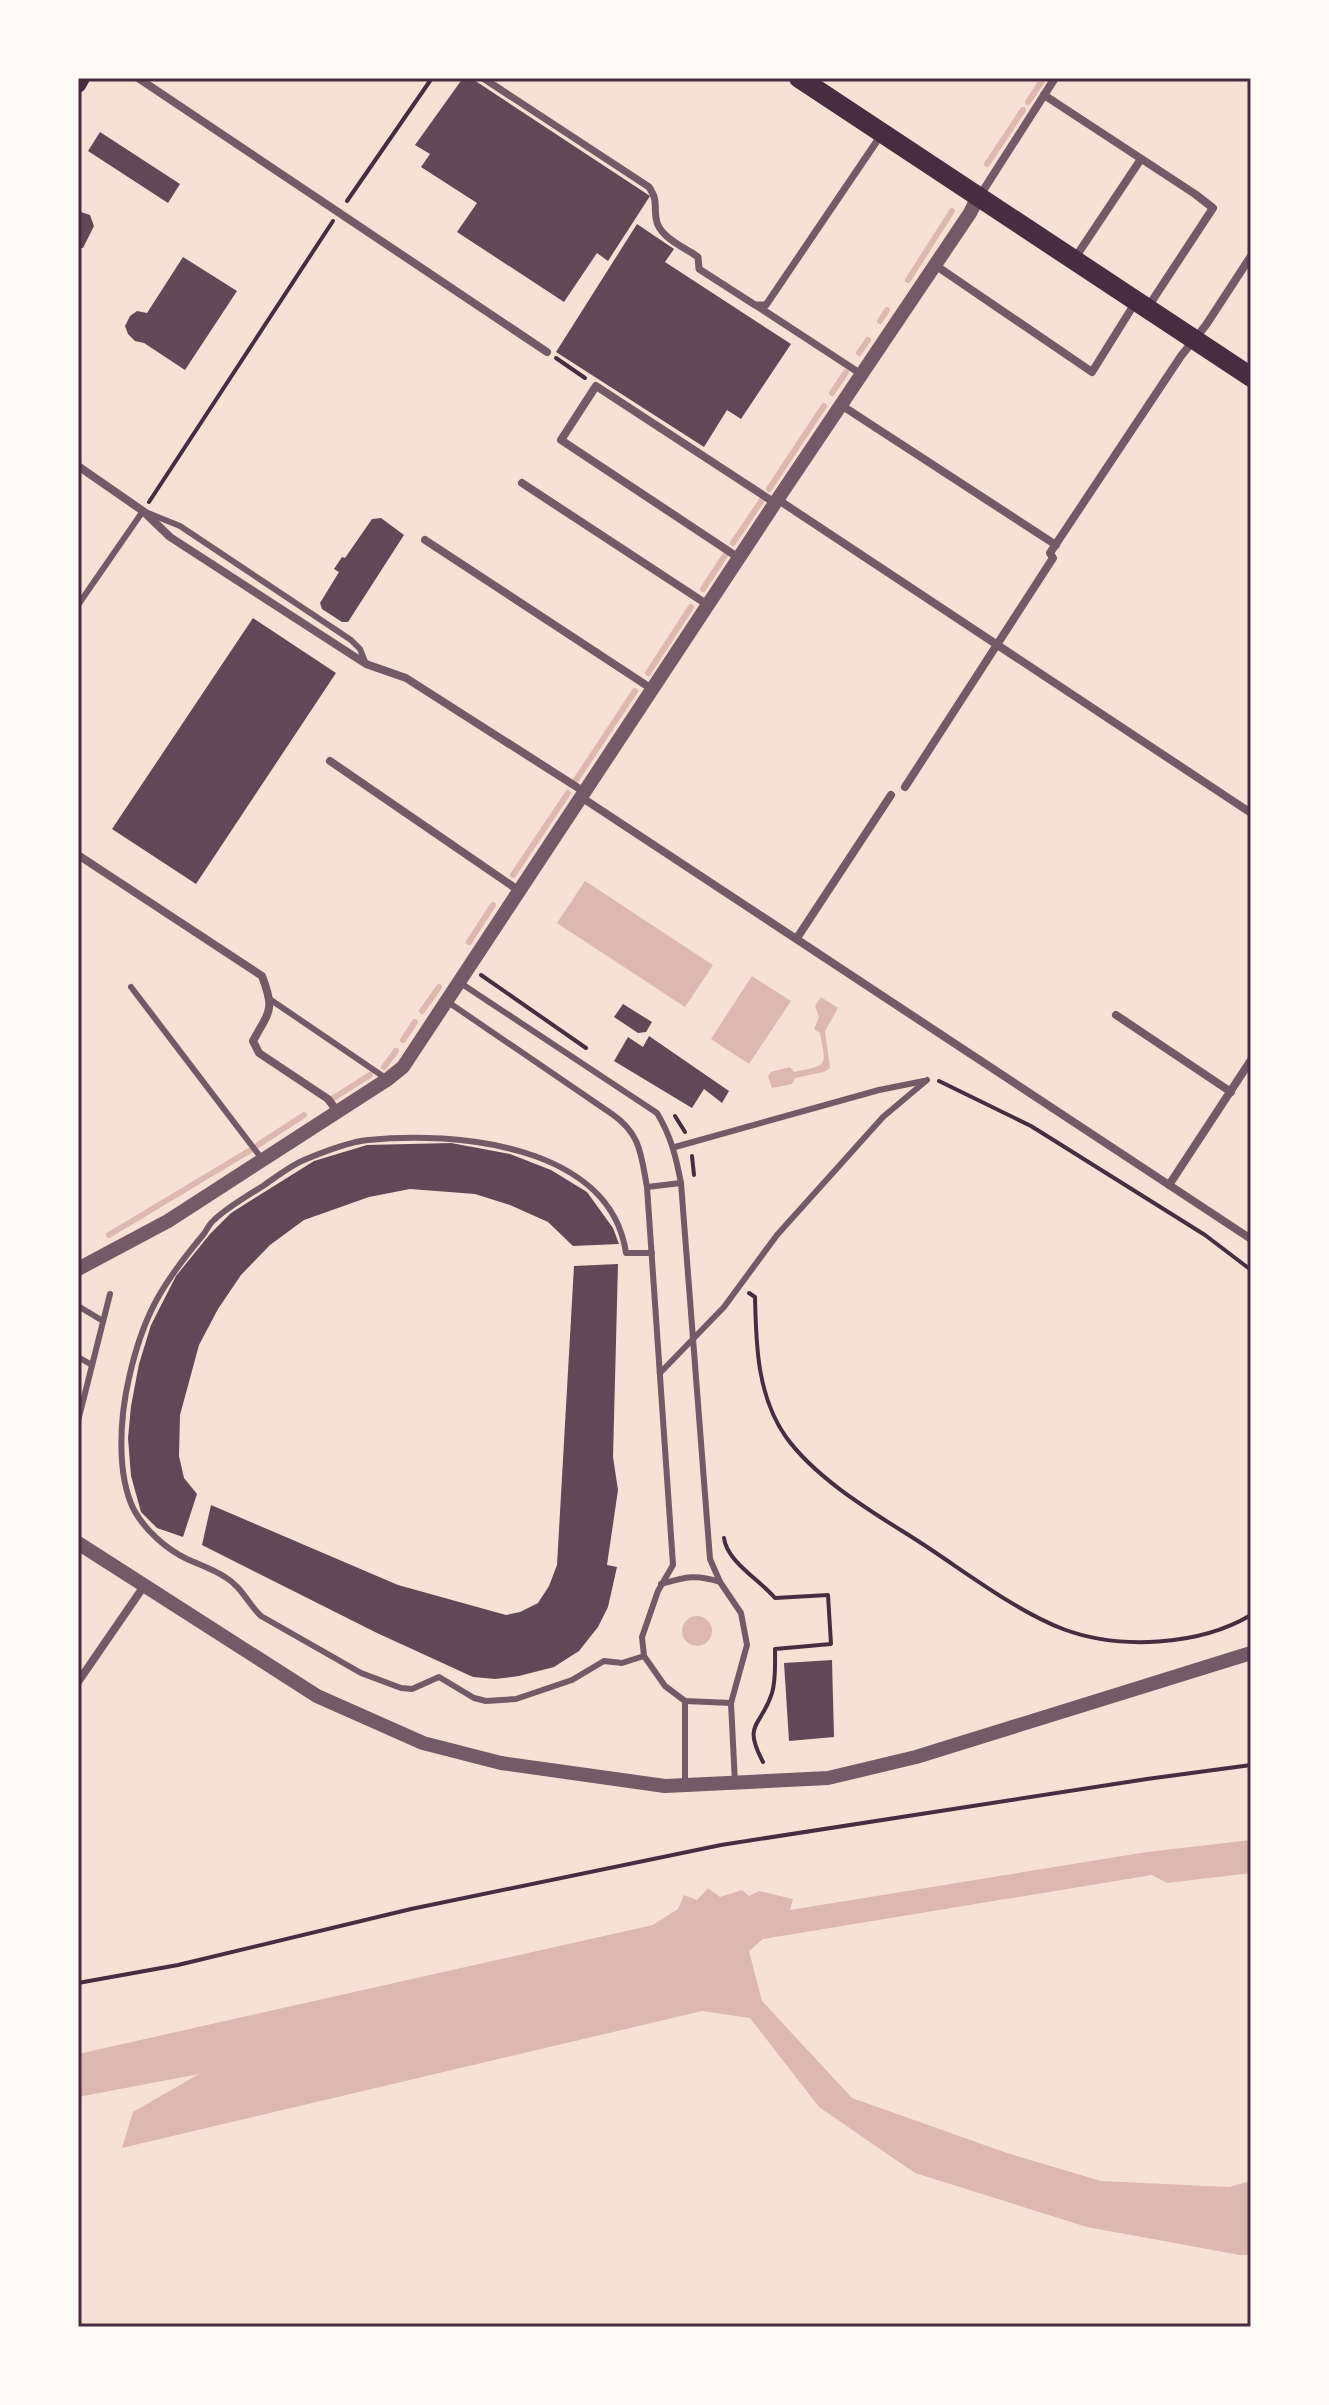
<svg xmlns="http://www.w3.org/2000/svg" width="1329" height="2405" font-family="'PT Sans',sans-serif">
  <rect width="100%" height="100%" fill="#f7e1d7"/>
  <g fill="#dcb8b0">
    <polygon points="585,881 713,965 685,1007 557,923"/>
    <polygon points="752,976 791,1001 749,1064 711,1039"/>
    <path d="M821 997 838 1008 825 1031 830 1068 824 1072 795 1078 792 1084 772 1088 768 1076 771 1072 790 1067 794 1072C829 1065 826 1067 820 1033L814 1029 819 1017 815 1006Z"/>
    <circle cx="697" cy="1631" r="15"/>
    <polygon points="1251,1840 1251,1873 1167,1883 1152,1875 763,1939 749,1951 762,2001 852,2098 1007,2153 1101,2181 1229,2187 1251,2181 1251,2255 1240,2255 1087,2227 915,2173 819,2107 750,2018 702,2011 122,2148 133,2112 199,2074 78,2097 78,2054 653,1925 678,1909 684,1895 697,1900 708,1888 720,1897 742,1890 749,1896 759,1891 793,1899 790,1910 1147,1852"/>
  </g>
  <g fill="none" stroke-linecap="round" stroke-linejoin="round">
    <g stroke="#dcb8b0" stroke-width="6">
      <polyline points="1028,102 1042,81"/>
      <polyline points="987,164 1023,110"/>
      <polyline points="908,280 952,211"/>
      <polyline points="880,321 887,310"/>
      <polyline points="859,353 868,340"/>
      <polyline points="832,393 846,372"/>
      <polyline points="769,489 824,406"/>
      <polyline points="733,543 762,500"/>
      <polyline points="703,589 726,554"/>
      <polyline points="648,673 691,607"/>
      <polyline points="576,780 635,691"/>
      <polyline points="513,875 568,793"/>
      <polyline points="469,942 493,905"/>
      <polyline points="422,1011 439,987"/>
      <polyline points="403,1040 415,1022"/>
      <polyline points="384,1067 396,1051"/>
      <polyline points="332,1099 370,1075"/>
      <polyline points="258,1145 304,1115"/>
      <polyline points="109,1235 249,1151"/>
    </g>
  </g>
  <g fill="#644757">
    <polygon points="463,78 471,78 650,196 608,261 597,253 564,302 457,232 477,203 421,167 430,154 415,145"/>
    <polygon points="100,132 180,184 168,203 88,151"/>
    <polygon points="78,211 90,215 94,226 83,248 78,248"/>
    <polygon points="637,224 674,249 665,262 791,344 741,419 727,410 704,447 556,352"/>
    <polygon points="183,257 237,291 185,370 144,343 135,341 128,334 125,326 130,316 137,311 147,313"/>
    <polygon points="381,518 404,535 348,622 342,622 322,609 320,603 339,572 334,569 342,557 345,558 372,519"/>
    <polygon points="253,618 336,673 196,884 112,829"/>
    <polygon points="623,1004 652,1022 646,1032 638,1033 614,1017"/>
    <polygon points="649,1036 729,1091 722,1103 704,1089 692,1108 614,1061 628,1037 643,1047"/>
    <polygon points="451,1143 510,1154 551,1170 587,1192 613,1228 619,1244 573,1246 548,1222 510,1205 475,1194 410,1189 369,1197 304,1220 270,1245 241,1275 218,1309 199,1345 180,1415 179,1456 184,1478 197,1494 183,1537 157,1528 141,1512 131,1476 128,1438 131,1406 139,1364 151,1325 176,1276 210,1234 231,1213 314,1161 367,1145"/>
    <polygon points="618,1264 613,1457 618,1490 607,1565 617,1567 608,1607 598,1627 579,1651 554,1667 519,1676 495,1679 473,1677 377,1633 202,1545 211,1505 398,1585 506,1615 520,1612 538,1603 549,1586 557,1565 574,1266"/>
    <polygon points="832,1660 834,1737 789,1741 784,1663"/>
  </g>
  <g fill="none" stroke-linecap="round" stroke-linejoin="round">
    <g stroke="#4a2c40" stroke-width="4">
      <polyline points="347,201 432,78"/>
      <polyline points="556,358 585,378"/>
      <polyline points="149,502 333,221"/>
      <polyline points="481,975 586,1048"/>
      <polyline points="939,1081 1031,1126 1205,1235 1251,1270"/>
      <polyline points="675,1116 685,1132"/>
      <polyline points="692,1156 694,1175"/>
      <path d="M749 1293 755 1297C756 1344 757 1396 786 1437 817 1480 874 1513 918 1541 963 1570 1014 1610 1063 1629 1119 1650 1199 1646 1251 1615"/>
      <path d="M724 1538C727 1562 760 1580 775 1598L828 1595 831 1644 775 1649C775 1663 776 1680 772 1693 761 1728 742 1722 763 1762"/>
      <polyline points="78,1983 178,1965 411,1909 721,1845 1147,1779 1251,1765"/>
    </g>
    <g stroke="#755966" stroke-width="6">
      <polyline points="78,605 143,511 180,526 351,640 360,649 366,664"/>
      <path d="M459 982 657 1113C671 1136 676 1157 681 1183L710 1559 720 1582 741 1613 747 1645 731 1703 735 1783"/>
      <polyline points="131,987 262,1159"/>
      <polyline points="271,1000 387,1079"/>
      <path d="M448 1002 612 1114C641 1134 641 1155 647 1187L673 1565 658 1591 642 1637 644 1656 665 1686 685 1701 731 1703"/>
      <polyline points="675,1147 879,1090 924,1081"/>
      <polyline points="647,1187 681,1183"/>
      <polyline points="78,1306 103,1321"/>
      <polyline points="78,1357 92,1365"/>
      <polyline points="660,1373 724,1307 777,1235 883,1117 927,1080"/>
      <polyline points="78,1421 110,1294"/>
      <path d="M661 1584C686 1577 695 1574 720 1582"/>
      <path d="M644 1656 622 1663 604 1661 572 1680 516 1699 486 1701 474 1698 439 1677 412 1689 401 1688 361 1673 261 1616C248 1604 242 1587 225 1577 213 1569 200 1565 187 1559 166 1549 145 1530 134 1510 116 1474 120 1417 129 1378 143 1315 162 1284 203 1235 207 1230 209 1224 214 1220 228 1207 247 1196 263 1186 276 1177 290 1166 304 1160 323 1152 348 1142 368 1140 454 1131 610 1144 626 1253H652"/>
      <polyline points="685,1701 685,1786"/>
    </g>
    <g stroke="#755966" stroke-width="7">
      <path d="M483 78 649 187C658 201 654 203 656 218 658 237 684 247 698 257L699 269 755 305H766L881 135"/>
      <polyline points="757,306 861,374"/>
    </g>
    <g stroke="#755966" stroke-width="8">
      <polyline points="138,78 547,352"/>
      <polyline points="1044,95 1195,194 1213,208 1148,307"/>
      <polyline points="979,197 1055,78"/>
      <polyline points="1075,258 1141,159"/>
      <polyline points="935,265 1092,372 1135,303"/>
      <polyline points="841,405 1056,545"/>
      <polyline points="78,466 143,511 170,537 366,664 406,678 583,791"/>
      <polyline points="522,483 708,605"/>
      <polyline points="777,499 1251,813"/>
      <polyline points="425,540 652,689"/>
      <polyline points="739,558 561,440 596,386 775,503"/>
      <polyline points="330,761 518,890"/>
      <polyline points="905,787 1053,558 1050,553 1181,356 1206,325 1251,256"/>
      <polyline points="581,797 1251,1239"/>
      <path d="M78 855 262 976C275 1010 270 1010 253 1041L259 1053 328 1099 334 1107 336 1113"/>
      <polyline points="797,938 891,795"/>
      <polyline points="1116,1015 1231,1092"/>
      <polyline points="1169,1185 1251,1060"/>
      <polyline points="78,1682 144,1586"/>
    </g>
    <g stroke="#755966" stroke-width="14">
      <polyline points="78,1269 168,1221 388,1079 403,1067 775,503 970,213 978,197"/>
      <polyline points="78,1543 317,1696 423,1743 501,1763 665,1786 828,1778 916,1757 1251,1653"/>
    </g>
    <polyline stroke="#4a2c40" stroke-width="16" points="78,85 82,78"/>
    <polyline stroke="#4a2c40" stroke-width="20" points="799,78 1251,377"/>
  </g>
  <rect width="1329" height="2405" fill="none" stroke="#fffaf5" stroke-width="160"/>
  <rect x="80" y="80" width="1169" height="2245" fill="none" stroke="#4a2c40" stroke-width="3"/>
</svg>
